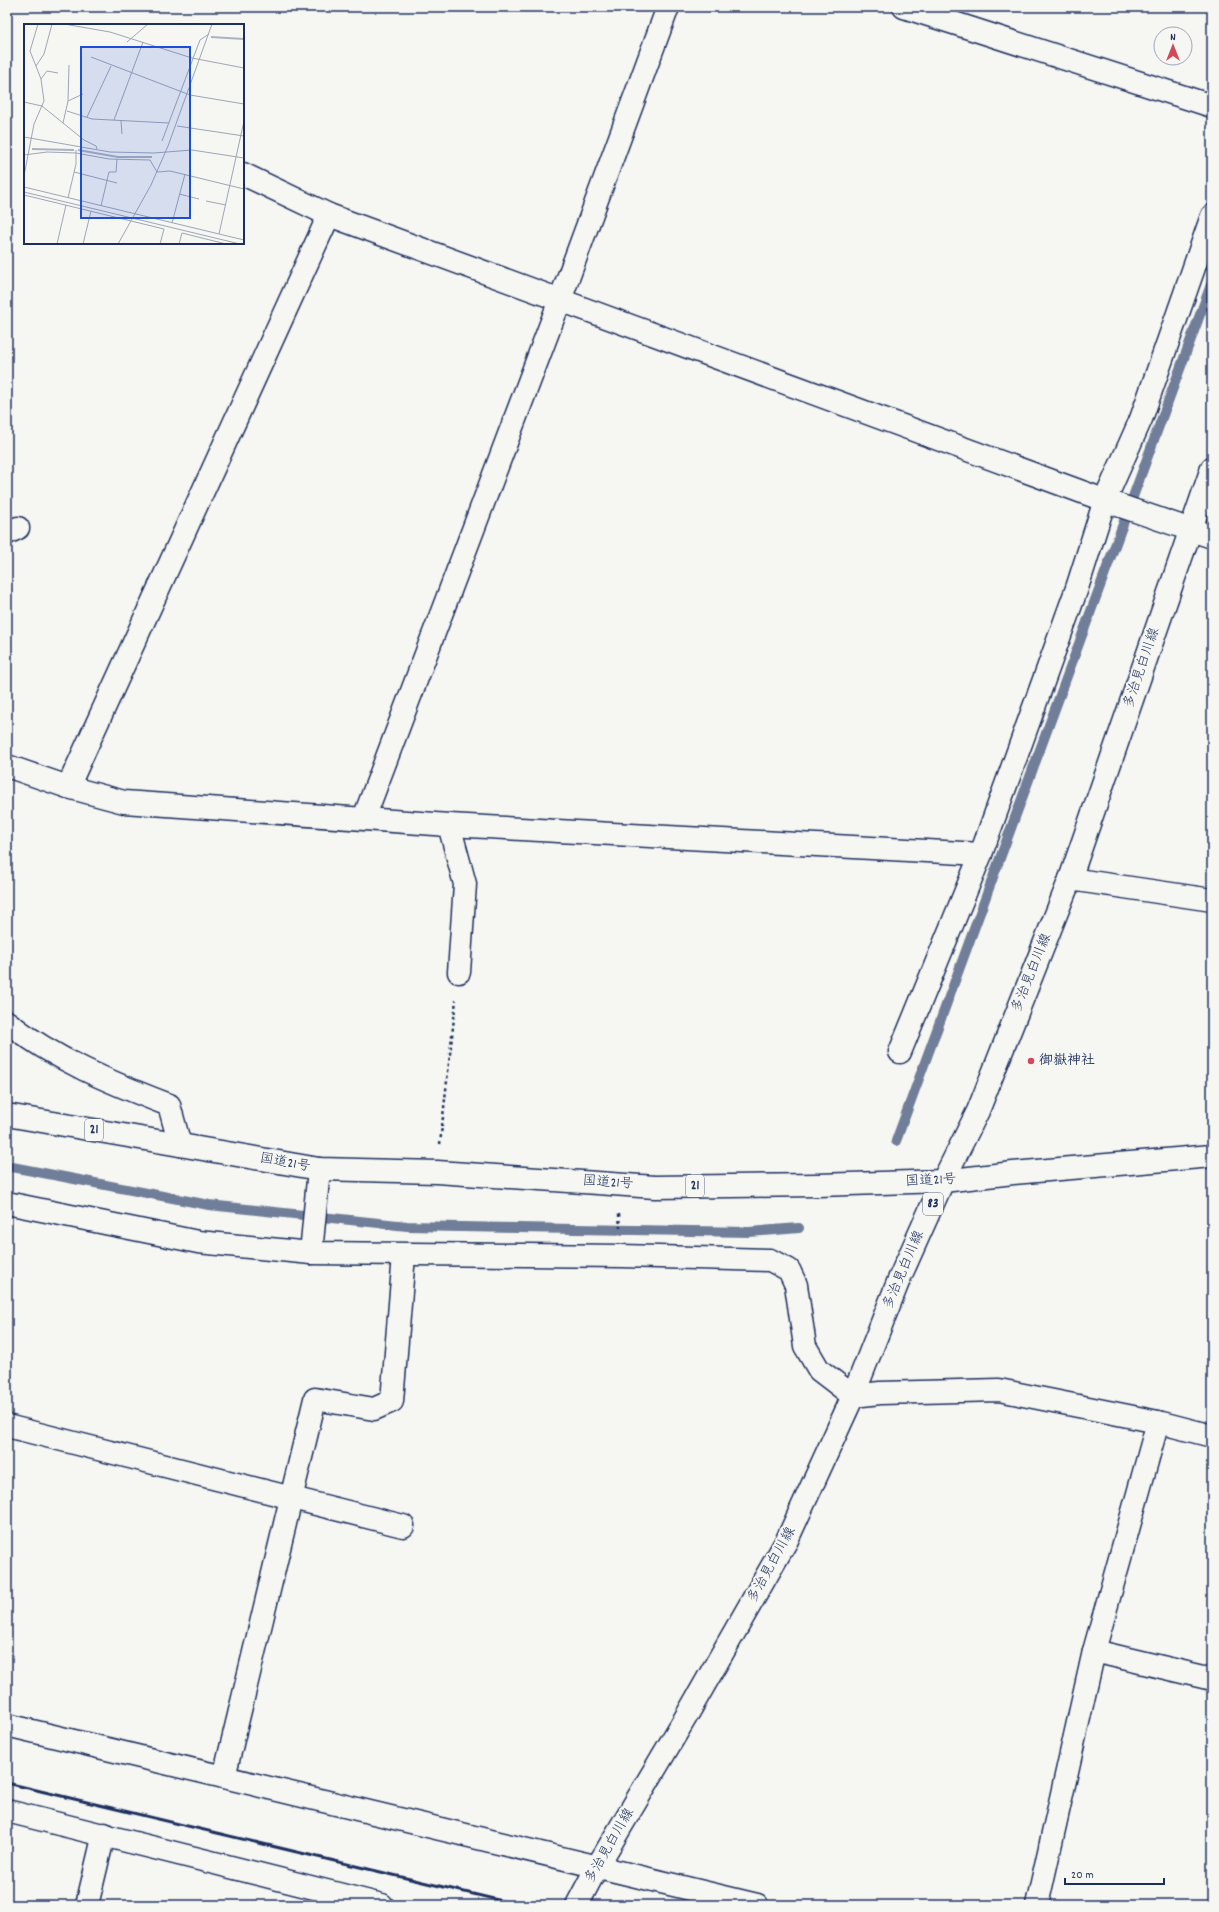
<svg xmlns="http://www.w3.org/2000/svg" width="1219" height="1912" font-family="Dekko,'Klee One',sans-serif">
  <rect width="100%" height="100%" fill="#f6f6f2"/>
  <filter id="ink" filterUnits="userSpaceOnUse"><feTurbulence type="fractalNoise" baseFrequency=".025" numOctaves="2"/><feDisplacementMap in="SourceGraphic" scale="8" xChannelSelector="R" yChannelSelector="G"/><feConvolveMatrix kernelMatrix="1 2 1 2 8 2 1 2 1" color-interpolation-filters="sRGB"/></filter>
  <g filter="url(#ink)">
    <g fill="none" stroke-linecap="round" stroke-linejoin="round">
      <g stroke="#717e99" stroke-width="10">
        <polyline points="896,1141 1212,282"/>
        <polyline points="7,1166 209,1205 407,1226 749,1232 799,1228"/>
      </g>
      <g stroke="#1b2f5e" stroke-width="25">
        <g id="minor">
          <polyline points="904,7 1212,106"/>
          <polyline points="243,174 329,215 1112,503 1212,537"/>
          <polyline points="7,533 18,528"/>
          <polyline points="7,766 68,787 124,802 449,825 981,854"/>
          <polyline points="68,787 329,215"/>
          <polyline points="364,818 560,300 668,7"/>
          <polyline points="449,825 465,884 459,972"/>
          <polyline points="1070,879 1212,900"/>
          <path d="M7 1022C55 1060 112 1083 169 1105L180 1145"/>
          <polyline points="900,1052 981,854 1077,588 1105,500 1141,419 1212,216"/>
          <polyline points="7,1203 198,1242 311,1253 622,1256 770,1260 789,1270 796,1285 805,1346 819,1370 853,1396 880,1393 999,1390 1158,1422 1212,1436"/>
          <polyline points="311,1253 319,1169"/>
          <polyline points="7,1426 403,1526"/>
          <polyline points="1094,1651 1212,1679"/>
          <polyline points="7,1725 757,1905"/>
          <polyline points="224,1777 315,1399 374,1409 392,1401 404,1255"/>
          <polyline points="7,1811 382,1905"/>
          <polyline points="87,1905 104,1834"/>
          <polyline points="1037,1905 1094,1651 1158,1422"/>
        </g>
      </g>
      <g stroke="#1b2f5e" stroke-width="25">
        <polyline id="major" points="577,1905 597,1867 687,1715 787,1540 853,1396 900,1277 943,1181 978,1111 1070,879 1212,468"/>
      </g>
      <g stroke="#1b2f5e" stroke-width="25">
        <polyline id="highway" points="7,1115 319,1169 437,1172 655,1187 818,1185 943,1181 1013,1173 1212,1156"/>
      </g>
      <g stroke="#1b2f5e" stroke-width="2.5" stroke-dasharray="3 3" stroke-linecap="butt">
        <polyline points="440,1144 456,1000"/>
        <polyline points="619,1214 620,1228"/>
      </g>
      <use href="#minor" stroke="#f6f6f2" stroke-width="22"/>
      <use href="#major" stroke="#f6f6f2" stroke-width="22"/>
      <use href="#highway" stroke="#f6f6f2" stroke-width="22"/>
      <polyline stroke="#1b2f5e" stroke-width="3" points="7,1783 519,1905"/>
    </g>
  </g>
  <circle fill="#d1495b" stroke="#f6f6f2" stroke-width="1.5" cx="1031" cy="1061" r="4"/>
  <g text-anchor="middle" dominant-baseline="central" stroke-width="4" stroke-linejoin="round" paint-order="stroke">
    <g fill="#f6f6f2" stroke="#5d6b8a" stroke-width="1">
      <rect x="85" y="1119" width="18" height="22" rx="3"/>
      <rect x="686" y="1175" width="18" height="22" rx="3"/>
      <rect x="923" y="1193" width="20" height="22" rx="3"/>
    </g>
    <g font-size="13" font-weight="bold" fill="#1b2f5e">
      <text x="94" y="1130">21</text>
      <text x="695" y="1186">21</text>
      <text x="933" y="1204">83</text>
    </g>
    <g font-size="14" fill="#1b2f5e" stroke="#f6f6f2">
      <text transform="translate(1142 668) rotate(-71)">多治見白川線</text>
      <text transform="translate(1032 973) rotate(-68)">多治見白川線</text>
      <text transform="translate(285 1163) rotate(10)">国道21号</text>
      <text transform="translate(931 1181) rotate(-3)">国道21号</text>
      <text transform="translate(608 1183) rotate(4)">国道21号</text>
      <text transform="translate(904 1270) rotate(-67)">多治見白川線</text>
      <text transform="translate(772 1565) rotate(-61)">多治見白川線</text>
      <text transform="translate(610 1846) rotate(-60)">多治見白川線</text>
    </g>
    <g font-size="14" font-weight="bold" fill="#1b2f5e" stroke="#f6f6f2" text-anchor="start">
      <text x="1039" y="1061">御嶽神社</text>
    </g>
  </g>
  <g transform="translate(24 24)">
    <rect width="220" height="220" fill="#f6f6f2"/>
    <path fill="none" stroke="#abb2c0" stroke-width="2" d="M187 13 220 15M8 125 50 126M54 126 94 133H128"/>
    <path fill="none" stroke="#9ea6b7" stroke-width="1" d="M40 0 86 8 168 34 220 44M103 18 124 0M67 33 166 71 220 80M12 42 20 30 28 0M17 55 23 47 34 49M44 77 45 41M0 78 18 82 60 116 72 122 73 125M43 87 68 95 145 99M63 93 87 42M90 96 119 18M97 97 98 110M39 99 44 77 59 70M153 102 220 112M0 113 86 128 130 129 168 126 220 134M138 117 176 16 185 10M52 129 85 135 126 136 133 148 146 147 220 165M0 131 23 128 52 129M50 148 93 159M0 152 10 100 20 77 17 55 6 27 14 0M0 163 220 216M0 168 216 220M155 170 175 175M0 171 140 205 136 220M44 174 52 140V126M182 177 202 181M77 182 85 148H92L93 135M148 199 161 150M195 210 220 97M33 220 42 181M59 220 67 187M94 220 127 161 144 122 188 0M155 220 158 209 202 220"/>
    <path fill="#1d4ed8" fill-opacity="0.15" stroke="#1d4ed8" stroke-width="2" d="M57 23H166V194H57Z"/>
    <rect width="220" height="220" fill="none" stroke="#1b2f5e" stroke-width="2"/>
  </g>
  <rect width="1219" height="1912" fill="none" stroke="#f6f6f2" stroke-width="24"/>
  <rect x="12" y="12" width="1195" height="1888" fill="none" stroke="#1b2f5e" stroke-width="1.5" filter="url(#ink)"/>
  <g transform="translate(1173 46)"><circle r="19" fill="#f6f6f2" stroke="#9ea6b7"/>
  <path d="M0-3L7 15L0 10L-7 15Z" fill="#d1495b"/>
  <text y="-6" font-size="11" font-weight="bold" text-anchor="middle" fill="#1b2f5e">N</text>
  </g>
  <path d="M1065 1878v6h99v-6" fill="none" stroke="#1b2f5e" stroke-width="2"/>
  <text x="1071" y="1878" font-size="12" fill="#1b2f5e" stroke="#f6f6f2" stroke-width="3" paint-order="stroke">20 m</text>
</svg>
